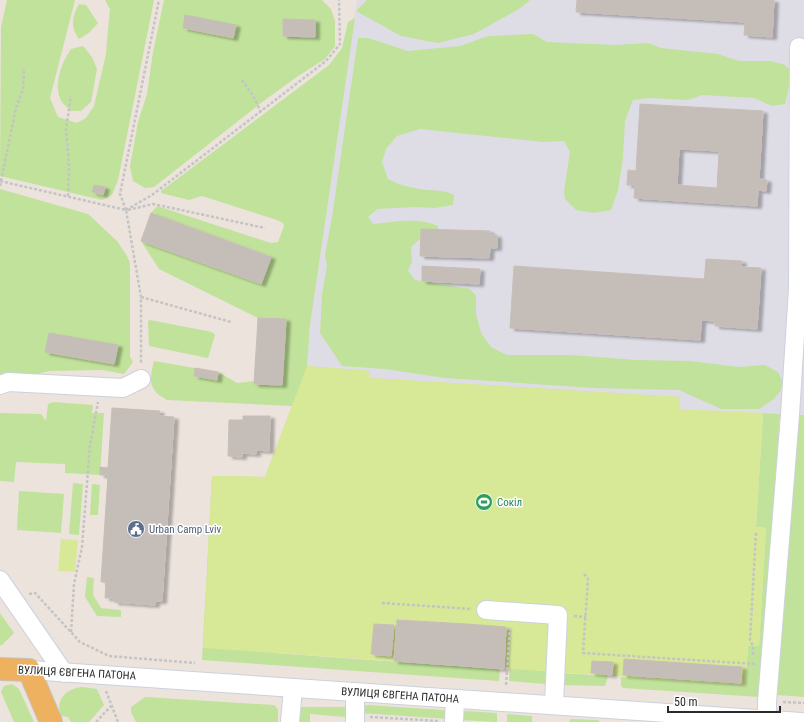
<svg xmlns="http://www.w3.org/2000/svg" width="804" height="722" font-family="'Roboto Condensed',sans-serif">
  <defs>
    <filter id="shadow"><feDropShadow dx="4.5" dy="2.5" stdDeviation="1" flood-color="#0004"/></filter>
  </defs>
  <rect width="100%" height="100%" fill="#ece3dd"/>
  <polygon fill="#dedde5" points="357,0 804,0 804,415 680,409 680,397 370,378 370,371 307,366 310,325"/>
  <g fill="#c1e29a">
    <polygon points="7,0 75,0 50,98 58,117 77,123 86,118 94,106 106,54 108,29 110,9 105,0 154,0 118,180 112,195 102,200 0,176 1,27"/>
    <polygon points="164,0 322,0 331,9 335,21 335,46 325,59 298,76 261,103 154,187 145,188 133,181 130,166 138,122 147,94 153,52"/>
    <polygon points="367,0 530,0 519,9 474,34 438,43 401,36 356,11"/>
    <path d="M79 4 86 5 98 23 90 32 79 39C70 28 72 16 79 4Z"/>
    <path d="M355 18 310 325 307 366 370 371V378L680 397 272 653 500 669 499 681 202 660 212 476 265 477 292 406 167 400C148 390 149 380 154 361L218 372 237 383 255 381V384L282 385 286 323 283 319 258 318 159 269 141 241 261 284 270 256 151 213 157 206 271 243 278 242 284 226 283 223 277 220 202 196 189 200 161 193V191L329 65 342 48 348 22Z"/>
    <path d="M533 34 547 42 615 45 648 43 661 48 718 54 739 61H771L785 65 792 72 785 104 772 106 754 98 702 95 688 100 650 98 633 100 625 121 623 158 618 190 611 210 593 213 576 210 565 199 564 191 570 152 564 141 543 142 420 129 397 136 386 149 382 162 388 179C397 184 408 187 419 189 431 191 442 189 454 195L453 205 435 208 415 207 377 209 368 217 373 224C396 222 416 217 438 226V233L423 236 411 247 412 262 408 271 415 280 470 289 476 296V314L481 333 491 347 507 355H571L636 360 690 361 739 367 765 365 778 372 782 380 781 390 774 399 759 409H721L679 390 594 388 445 378 385 369 342 366 320 333 322 295 327 265 325 255 332 217 358 38H368L408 51 460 46 488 36Z"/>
    <path d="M83 46 92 57 97 69 91 102 81 111H71C68 108 64 105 62 102 52 86 62 62 71 49Z"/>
    <polygon points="0,189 88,214 117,241 127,256 130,263 130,357 133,362 124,374 102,370 49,371 40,373 36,378 0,378"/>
    <polygon points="150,320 212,332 215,335 208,358 149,346 148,321"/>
    <polygon points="53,402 93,405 92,413 104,413 100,475 65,473 65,464 16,462 14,482 0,481 0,413 41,414 46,421 48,404"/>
    <polygon points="763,413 780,414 760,697 623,688 621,686 621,677 745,685 748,646 759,646 766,528 756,527"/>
    <polygon points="795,415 804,415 804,697 777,695 774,687"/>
    <polygon points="73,483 83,484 79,535 69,534"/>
    <polygon points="92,484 100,485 98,515 90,515"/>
    <polygon points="19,491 64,494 61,533 17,530"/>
    <polygon points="87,577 94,578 93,595 101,608 121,610 121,617 97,616 85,597"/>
    <polygon points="0,613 14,633 2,645 0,645"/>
    <polygon points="512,627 549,629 545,684 509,681"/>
    <polygon points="561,673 608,676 605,686 561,685"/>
    <polygon points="12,684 19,689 34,722 14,722 1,692 4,686"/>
    <path d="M82 687 97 689 104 705 89 722H71L68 717 61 716C55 699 66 689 82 687Z"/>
    <polygon points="145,697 274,705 278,709 278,722 136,722 131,712 131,707"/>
    <polygon points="368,705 443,710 448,713 450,719 360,713 364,706"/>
    <polygon points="299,707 347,707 348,715 345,717 310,714 310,722 297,722"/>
    <polygon points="466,711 497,713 497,722 459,720 463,713"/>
    <polygon points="507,714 532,716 532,722 507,722"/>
    <polygon points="571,719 598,720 600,722 569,722"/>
  </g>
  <g fill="#d7e996">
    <polygon points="307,366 370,371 370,378 680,397 680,409 763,413 756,527 766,528 759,646 748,646 745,685 203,648 212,476 265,477"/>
    <polygon points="61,539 78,540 75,572 58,571"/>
  </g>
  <g fill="#c5beb8" stroke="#c8beb7" fill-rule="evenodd" filter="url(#shadow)">
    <polygon points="577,0 774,0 772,37 744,35 745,22 576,12"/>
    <polygon points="185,15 236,25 233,38 183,28"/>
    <polygon points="283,19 315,20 315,37 283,36"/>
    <path d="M640 104 763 111 759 179 767 180 766 191 758 190 757 206 634 198 635 185H627L628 170 636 171ZM679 149 719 151 717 188 677 185Z"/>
    <polygon points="94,185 105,187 103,195 92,192"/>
    <polygon points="151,213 271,257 261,284 141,241"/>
    <polygon points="421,229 490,231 489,235 497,235 497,248 490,248 489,258 420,256"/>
    <polygon points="706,259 742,261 741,267 761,268 757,329 715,326 715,321 701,320"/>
    <polygon points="422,266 480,269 479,284 422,281"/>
    <polygon points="514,266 704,279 700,340 510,328"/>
    <polygon points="258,318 286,319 282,385 254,384"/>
    <polygon points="49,333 118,345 114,364 45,352"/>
    <polygon points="195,368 218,372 217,380 194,376"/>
    <polygon points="112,408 160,411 159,416 174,417 162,601 155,601 155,605 114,602 114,598 105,598 106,582 101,582 108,475 100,475 100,467 108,468"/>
    <polygon points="243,416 270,416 269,451 256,450 256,454 242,453 242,457 228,456 229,420 243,420"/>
    <polygon points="397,620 467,624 464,666 394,661"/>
    <polygon points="374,624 394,625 391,656 371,654"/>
    <polygon points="467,624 506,627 504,669 464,666"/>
    <polygon points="624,659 742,667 741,683 623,675"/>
    <polygon points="592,661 613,662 612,675 591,673"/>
  </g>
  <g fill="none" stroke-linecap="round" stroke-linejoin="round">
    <g stroke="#cbd2dc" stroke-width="20">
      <g id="minor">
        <polyline points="0,385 8,382 123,388 141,379"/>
        <polyline points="0,580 64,673"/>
        <polyline points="486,610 558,615 554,704"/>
        <path id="s1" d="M29 670 801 722"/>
        <polyline points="290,722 293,688"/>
        <polyline points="355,722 355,692"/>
        <polyline points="454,722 455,699"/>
        <polyline points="767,722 767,702 790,415 798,288 799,47"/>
      </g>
    </g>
    <g stroke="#c4c4c4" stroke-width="24">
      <polyline id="major" points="0,669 29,670 51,722"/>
    </g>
    <g stroke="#c4c4c4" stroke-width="2.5" stroke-dasharray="3 2" stroke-linecap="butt">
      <polyline points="242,80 252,94 261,112"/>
      <polyline points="0,181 126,210 141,297 141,364"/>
      <polyline points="0,186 16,108 23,89 24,68"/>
      <polyline points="68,196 69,165 66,129 71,96"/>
      <polyline points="126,210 152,195 326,61 340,44 339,0"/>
      <polyline points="126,210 120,194 159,0"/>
      <polyline points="128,210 153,204 265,228"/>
      <polyline points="141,297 231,322"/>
      <polyline points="584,574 588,579 583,653 755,664"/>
      <polyline points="29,594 35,593 80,642 109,656 195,663"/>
      <polyline points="382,603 472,609"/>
      <polyline points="574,616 586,617"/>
      <polyline points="71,632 74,584 82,547 90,445 98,402"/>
      <polyline points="753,655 753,646 750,640 756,532"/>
      <polyline points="506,685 510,628"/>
      <polyline points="106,691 118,722"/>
      <polyline points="783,702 804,703"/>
      <polyline points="370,717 439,721"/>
      <polyline points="96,722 111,706"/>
    </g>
    <use href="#minor" stroke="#fff" stroke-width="18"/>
    <use href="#major" stroke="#eeb160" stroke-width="22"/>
  </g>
  <defs>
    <g id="stadium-disc" transform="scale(0.9)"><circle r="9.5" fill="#2e9e5b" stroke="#fff"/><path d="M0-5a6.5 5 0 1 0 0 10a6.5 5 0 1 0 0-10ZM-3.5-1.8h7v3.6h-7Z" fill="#fff"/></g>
    <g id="civic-disc" transform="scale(0.9)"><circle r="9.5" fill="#5c6f8a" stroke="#fff"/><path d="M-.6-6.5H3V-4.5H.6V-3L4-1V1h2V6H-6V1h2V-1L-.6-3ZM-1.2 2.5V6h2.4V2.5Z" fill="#fff"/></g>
  </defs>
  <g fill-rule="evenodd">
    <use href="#stadium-disc" x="484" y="502"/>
    <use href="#civic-disc" x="136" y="529"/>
  </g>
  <g text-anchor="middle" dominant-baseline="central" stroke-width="3" stroke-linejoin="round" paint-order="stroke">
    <g font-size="11" fill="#27864d" stroke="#fff" text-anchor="start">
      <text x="497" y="502">Сокіл</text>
    </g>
    <g font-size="11" fill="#4e5e75" stroke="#fff" text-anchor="start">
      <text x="149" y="529">Urban Camp Lviv</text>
    </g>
    <g font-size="11" fill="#2b2b2b" stroke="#fff">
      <text transform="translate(77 673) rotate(3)">ВУЛИЦЯ ЄВГЕНА ПАТОНА</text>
      <text stroke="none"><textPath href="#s1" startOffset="372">ВУЛИЦЯ ЄВГЕНА ПАТОНА</textPath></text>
    </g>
  </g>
  <path d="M668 706v6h112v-6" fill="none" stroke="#2b2b2b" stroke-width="2"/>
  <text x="674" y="706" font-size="12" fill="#2b2b2b" stroke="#ffffff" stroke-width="3" paint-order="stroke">50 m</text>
</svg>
